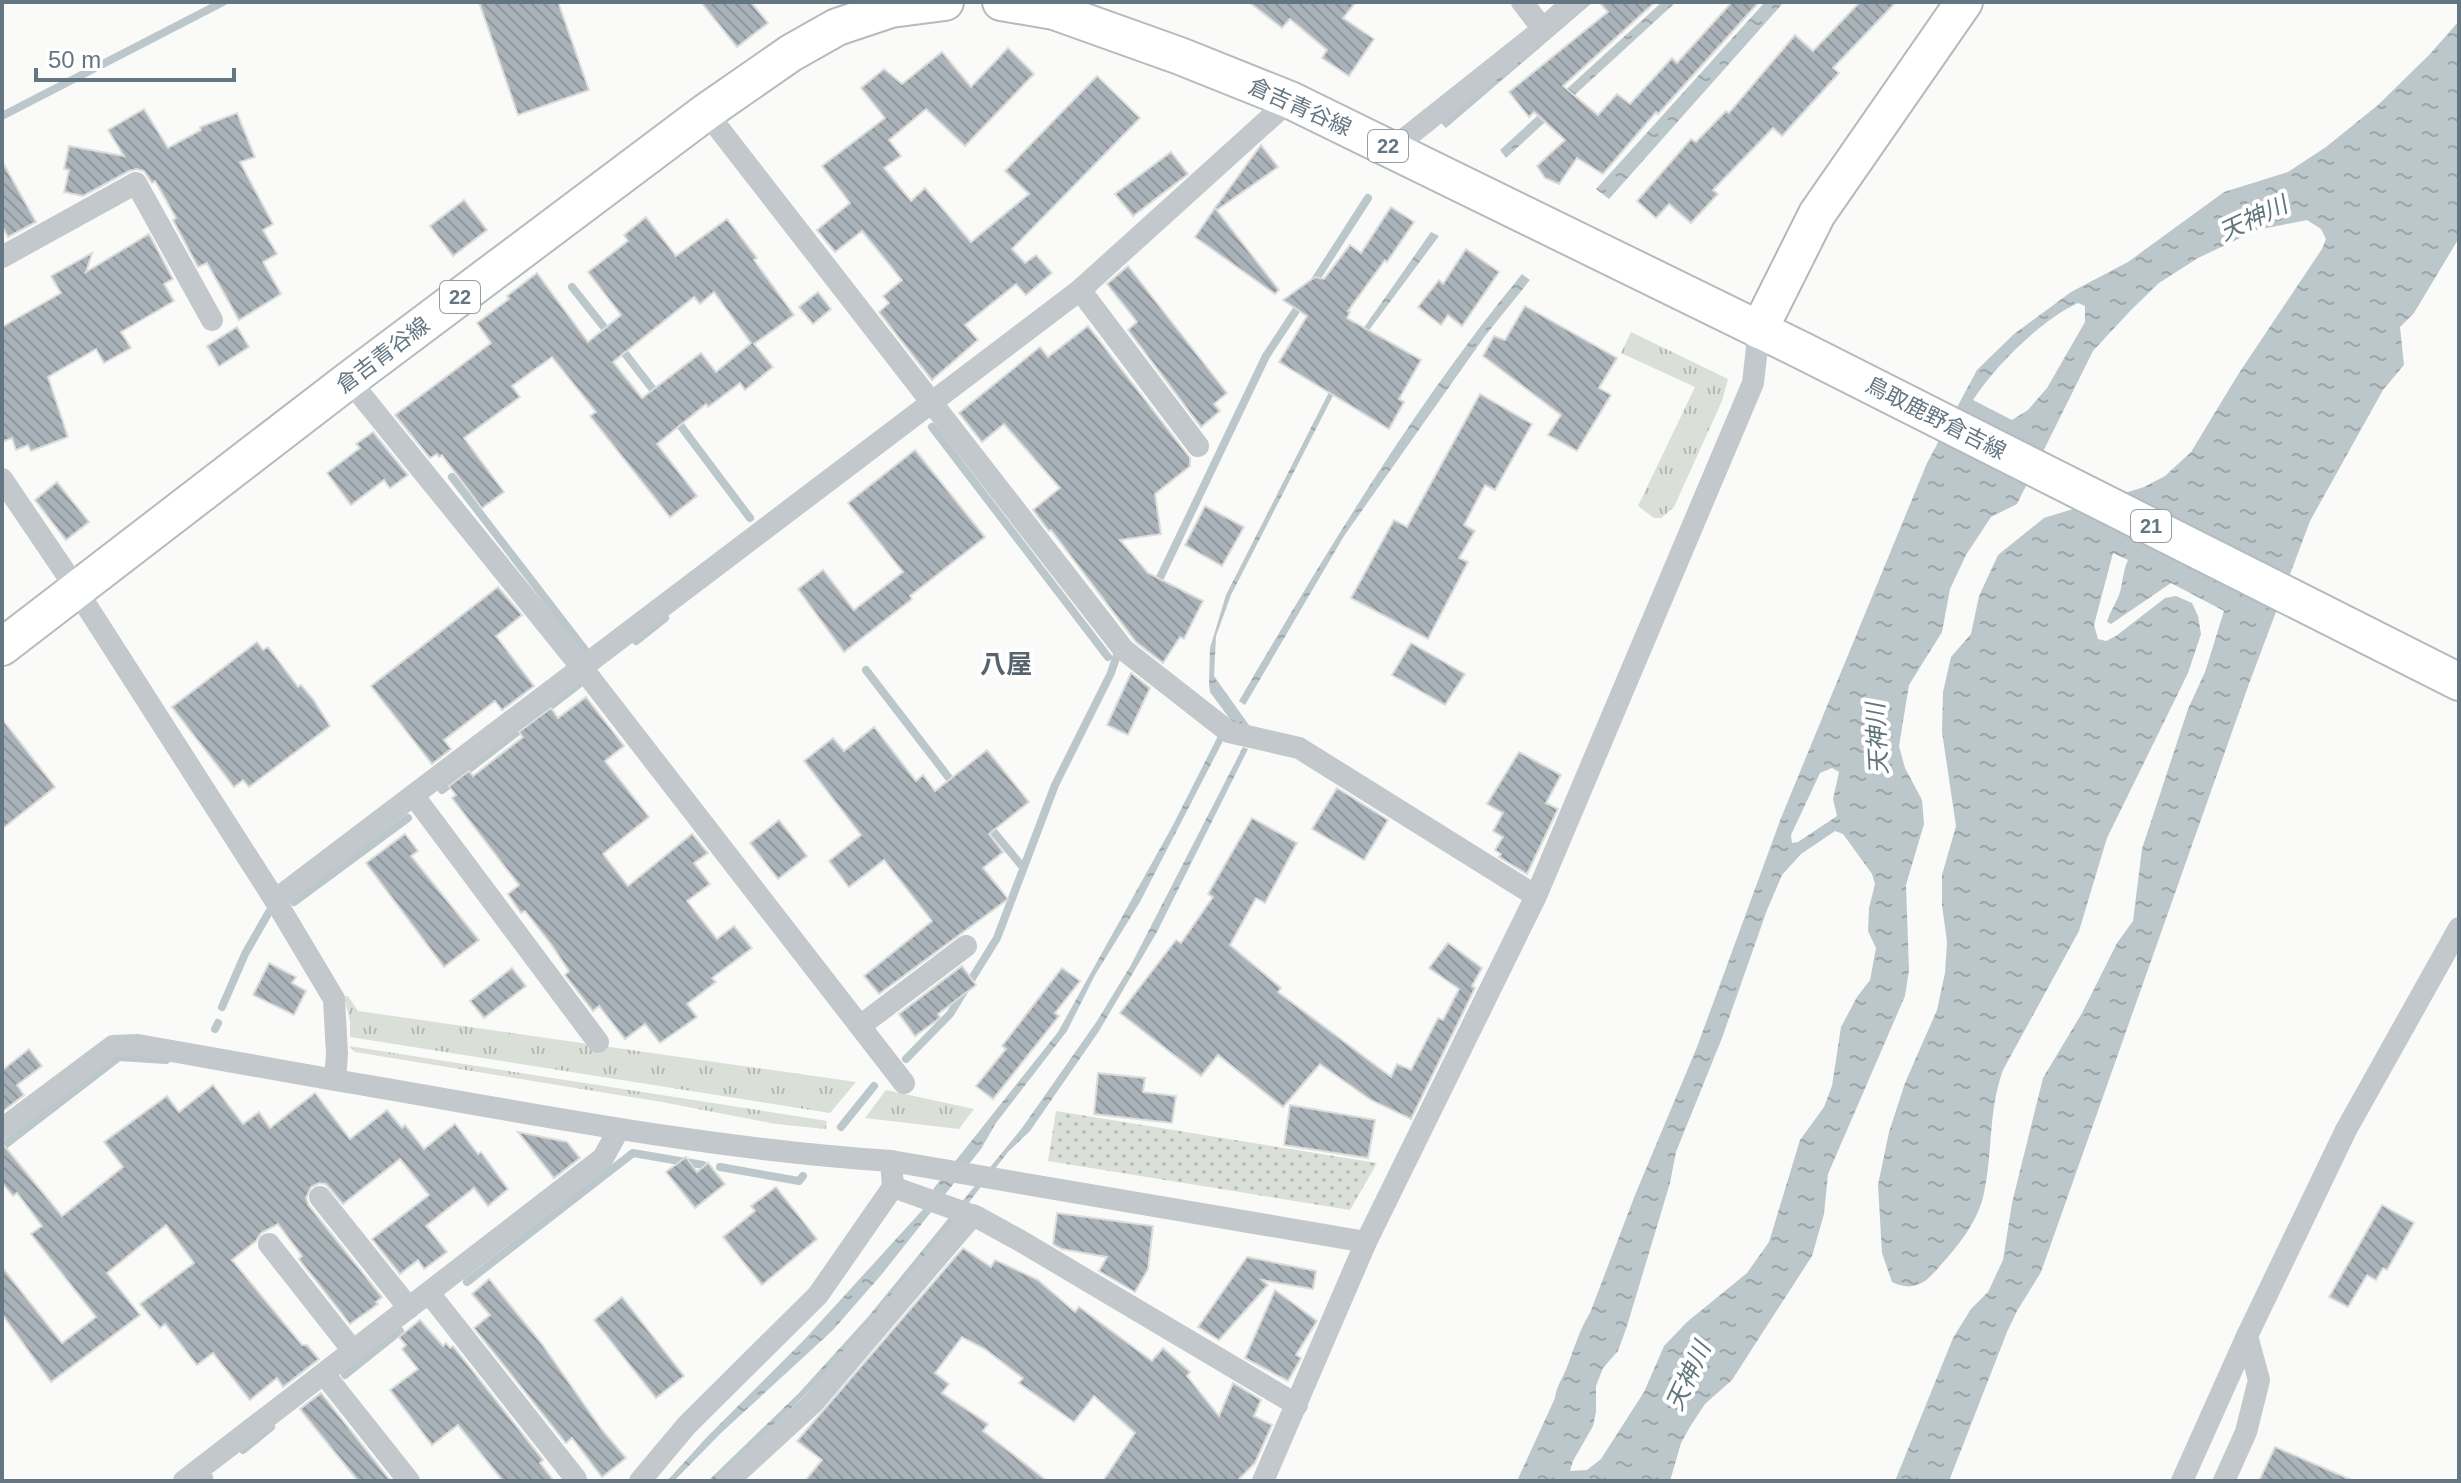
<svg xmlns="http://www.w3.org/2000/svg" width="2461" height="1483" font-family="Arial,'Noto Sans JP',sans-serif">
  <defs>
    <pattern id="grass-tufts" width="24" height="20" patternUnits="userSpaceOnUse" patternTransform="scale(2)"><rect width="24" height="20" fill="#dadfd7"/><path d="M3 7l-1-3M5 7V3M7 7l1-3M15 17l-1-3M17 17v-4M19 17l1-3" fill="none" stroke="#b4b9b4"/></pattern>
    <pattern id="park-dots" width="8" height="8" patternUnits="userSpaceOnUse" patternTransform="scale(2)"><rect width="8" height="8" fill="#dadfd7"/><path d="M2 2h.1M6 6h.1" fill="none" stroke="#b4b9b4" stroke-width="1.8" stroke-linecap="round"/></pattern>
    <pattern id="water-ripples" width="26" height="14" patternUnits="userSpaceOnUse" patternTransform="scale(2)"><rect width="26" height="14" fill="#bbc7cb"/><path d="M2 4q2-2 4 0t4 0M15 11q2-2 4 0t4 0" fill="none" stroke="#9ca6aa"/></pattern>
    <pattern id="building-back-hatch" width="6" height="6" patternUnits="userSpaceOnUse" patternTransform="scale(2)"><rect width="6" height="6" fill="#aab3b9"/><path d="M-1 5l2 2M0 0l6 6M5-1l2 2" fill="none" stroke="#8e969c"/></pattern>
  </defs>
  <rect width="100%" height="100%" fill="#fafaf8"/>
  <g fill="url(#grass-tufts)">
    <polygon points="1631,332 1728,379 1722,401 1674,507 1661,518 1654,518 1638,506 1695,387 1621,353"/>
    <polygon points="344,996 348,996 358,1011 856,1082 830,1113 350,1037 350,1021"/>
    <polygon points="349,1046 827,1121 826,1129 776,1124 662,1102 355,1052"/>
    <polygon points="886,1090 974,1109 959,1129 865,1118"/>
  </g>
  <polygon fill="url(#park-dots)" points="1056,1111 1377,1163 1350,1210 1048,1161"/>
  <g fill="url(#water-ripples)" fill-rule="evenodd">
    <polygon points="1586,2 1593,2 1446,128 1441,123 1543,41"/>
    <polygon points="1662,2 1676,2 1506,158 1500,150"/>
    <polygon points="1765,2 1784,2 1609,199 1596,189"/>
    <path d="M2459 21V238L2414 313 2400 327 2404 365 2383 390 2310 521 2250 681 2041 1272 2017 1311 2007 1332 1949 1481H1895L1953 1338 1971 1309 1988 1292 2003 1260 2012 1203 2043 1078 2082 1013 2117 943 2133 921 2142 849 2188 709 2205 672 2224 611 2171 583 2111 624 2107 622C2110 611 2117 602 2120 592 2123 580 2123 571 2128 560L2113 553 2094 625 2098 639 2106 641 2116 636 2165 598 2176 596 2192 603 2198 616 2201 634 2188 673 2107 838 2079 931 2003 1070C1988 1111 1993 1152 1984 1193 1978 1222 1958 1246 1939 1267 1925 1284 1913 1292 1892 1282L1882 1253 1878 1185 1889 1132 1905 1083 1937 1010 1945 973 1947 942 1942 905V875L1956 826 1942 732 1943 692 1951 657 1971 634 1979 596 1998 555 2044 518 2144 487 2165 476 2191 452 2239 373 2322 249 2326 239 2321 229 2307 220 2257 230 2198 258 2159 283 2131 310 2093 351 2017 504 1991 517 1966 555 1950 589 1942 632 1909 685 1899 746 1905 768 1922 800 1924 824 1906 885 1909 970 1905 996 1828 1174 1824 1214 1812 1256 1732 1380 1705 1404 1691 1425 1681 1443 1670 1481H1517L1555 1398C1556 1387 1563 1378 1567 1367 1574 1349 1580 1328 1590 1313L1635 1195 1697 1047 1781 818 1927 463 1977 370 2014 334 2071 292 2128 262 2224 192 2288 172 2326 147 2378 105 2430 54ZM2078 303 2085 306V322L2047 388 2028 410 2012 420 1973 400C1995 366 2041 320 2078 303ZM1832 768 1839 772 1833 799 1837 816 1798 842 1792 843 1791 835 1820 773ZM1835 831 1843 834 1872 874 1875 884 1869 908 1868 931 1876 948 1870 980 1857 997 1841 1027 1832 1086 1824 1107 1800 1140 1769 1242 1747 1273 1687 1322 1664 1346 1644 1392 1601 1459 1587 1470 1570 1471 1573 1461 1593 1426 1596 1412V1386L1603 1368 1618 1351 1627 1326 1670 1183 1676 1152 1722 1038 1767 910 1782 875 1801 854Z"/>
    <polygon points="1431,232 1439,236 1361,341 1231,595 1216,636 1214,676 1251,728 1238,730 1210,692 1209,684 1210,648 1226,595 1356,339"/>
    <path d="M1522 274 1530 280 1485 336 1344 536 1245 705 1239 701C1325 554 1413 407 1522 274Z"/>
    <polygon points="1218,736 1224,739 1140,902 1095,975 1067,1031 996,1123 981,1149 882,1274 833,1330 721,1433 674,1481 667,1481 707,1437 803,1341 927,1205 934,1188 1058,1032 1173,825"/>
    <polygon points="1243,747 1248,749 1157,932 1099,1031 1030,1131 1008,1152 921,1264 859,1337 804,1396 715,1481 708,1481 798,1394 868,1317 1022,1128 1097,1021 1131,965"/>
  </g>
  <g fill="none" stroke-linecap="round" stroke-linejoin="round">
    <g stroke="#bbc7cb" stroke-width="8">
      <polyline points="2,116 223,2"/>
      <polyline points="1312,285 1368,198"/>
      <polyline points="572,287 611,336"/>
      <polyline points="620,347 658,396"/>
      <polyline points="674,417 750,518"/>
      <polyline points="932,427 1108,657"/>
      <polyline points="452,477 585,650"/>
      <polyline points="1156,586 1266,356 1301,303"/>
      <polyline points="636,641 665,618"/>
      <polyline points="866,670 956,787"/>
      <polyline points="442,790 579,684"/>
      <polyline points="988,825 1021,865"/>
      <polyline points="294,902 408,818"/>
      <polyline points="222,1007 245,954 269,912"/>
      <polyline points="215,1029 218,1023"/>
      <polyline points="906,1059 950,1014 997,938 1055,785 1111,673 1117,655"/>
      <polyline points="841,1127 874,1086"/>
      <polyline points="2,1147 119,1057 166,1060"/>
      <polyline points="720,1167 799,1181 803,1176"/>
      <polyline points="467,1282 633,1153 703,1165"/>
      <polyline points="345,1375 400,1331"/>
      <polyline points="243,1450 271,1427"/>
      <polyline points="203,1481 209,1477"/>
    </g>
  </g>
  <g fill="url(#building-back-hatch)" stroke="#dcdcda" stroke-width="2" fill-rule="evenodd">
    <polygon points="479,2 558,2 589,90 518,115"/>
    <polygon points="701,2 751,2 768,23 737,47"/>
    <polygon points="1249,2 1356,2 1343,18 1374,39 1349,76 1322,58 1327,50 1290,19 1282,28"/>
    <polygon points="1599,2 1655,2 1563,86 1598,115 1617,94 1630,104 1672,58 1677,63 1732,2 1759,2 1658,114 1656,112 1603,174 1577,158 1559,184 1545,178 1537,166 1565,140 1534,112 1529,117 1509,92 1608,12"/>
    <polygon points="1860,2 1896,2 1833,68 1839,73 1782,136 1773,128 1713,190 1718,194 1691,223 1669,204 1656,218 1637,201 1691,139 1696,142 1726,111 1729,113 1795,35 1813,51"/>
    <polygon points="1008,48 1034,74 965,146 926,109 889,140 901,156 884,168 911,201 925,188 971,242 1029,194 1005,171 1097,76 1140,118 1012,249 1025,263 1036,255 1052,273 1026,295 1016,284 965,325 978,340 932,380 879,312 889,303 883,296 902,280 862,231 835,252 817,230 850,203 822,166 885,118 861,88 884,69 902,84 942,52 971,87"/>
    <polygon points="144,109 168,148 201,130 200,127 237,113 255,157 240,162 273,224 263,230 277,254 263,262 281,294 239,320 207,263 198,267 173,220 176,218 155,181 152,183 144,171 137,169 129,171 83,196 64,192 69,170 64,169 69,146 124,156 108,130"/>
    <polygon points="1261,145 1278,167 1217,210 1215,208"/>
    <polygon points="1171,152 1188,174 1133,216 1115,194"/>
    <polygon points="2,161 36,222 8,237 2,226"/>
    <polygon points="464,200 487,230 453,256 430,226"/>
    <polygon points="1391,207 1414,222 1387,262 1385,260 1348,311 1350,312 1347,318 1421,360 1399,399 1404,402 1389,429 1279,362 1307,316 1283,300 1315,277 1324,279 1350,245 1361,253"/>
    <polygon points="1215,208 1279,290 1275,294 1195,237"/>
    <path d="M646 217 676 256 727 219 757 258 754 260 794 315 754 344 773 367 745 390 740 383 708 407 706 404 657 444 697 496 670 517 590 416 596 412 552 357 512 386 520 397 464 438 504 492 482 508 442 455 439 457 437 454 430 458 395 415 491 343 477 323 509 299 507 296 537 273 588 342 621 315 588 272 628 241 624 235ZM714 292 751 343 716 372 701 353 642 398 613 362 694 297 700 304Z"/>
    <polygon points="149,234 173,279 164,284 174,301 121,332 131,348 104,363 96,349 48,377 68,437 31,451 28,445 16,450 12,438 2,442 2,327 61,293 51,276 92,253 86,272"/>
    <polygon points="1466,249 1499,272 1462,326 1448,315 1441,325 1418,307 1439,280 1443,284"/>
    <polygon points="1128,266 1227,393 1214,404 1220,411 1201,427 1128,330 1137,322 1107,284"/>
    <polygon points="818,292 831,309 813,324 799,307"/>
    <polygon points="1525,306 1617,358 1599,388 1611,395 1577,451 1548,435 1561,415 1483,356 1494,336 1505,340"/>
    <polygon points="1088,326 1190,458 1190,466 1155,494 1161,534 1120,540 1148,573 1203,601 1184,639 1180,637 1163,663 1136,642 1051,530 1049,531 1033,510 1060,488 1004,424 982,442 959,413 1040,347 1048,357"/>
    <polygon points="237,327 249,347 219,366 207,346"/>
    <polygon points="1480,394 1532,424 1495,490 1485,485 1464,525 1475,531 1459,558 1468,562 1428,639 1351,598 1394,520 1407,527"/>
    <polygon points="373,432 408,475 390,488 384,480 351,505 327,473 360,448 356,444"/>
    <polygon points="915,450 985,537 910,596 912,599 844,652 798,589 823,570 854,610 903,572 848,503"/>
    <polygon points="57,482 89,522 66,540 35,500"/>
    <polygon points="1205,506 1244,527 1222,566 1185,545"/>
    <polygon points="498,587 522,615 496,636 534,686 502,710 495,701 444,740 451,749 432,764 371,686"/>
    <polygon points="257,642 263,650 268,647 298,687 301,685 313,699 330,726 249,787 243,780 234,787 172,707"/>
    <polygon points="1411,643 1465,674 1445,705 1392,675"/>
    <polygon points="1131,673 1150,688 1128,735 1107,725"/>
    <polygon points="586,697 624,746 605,761 649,817 603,854 628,886 692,834 708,853 694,863 710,884 687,901 717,939 734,926 752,948 712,978 716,982 687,1004 697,1017 660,1043 645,1024 625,1039 599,1006 593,1011 565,975 569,971 551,944 525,911 521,913 508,894 519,885 452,798 456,795 449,786 469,771 473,776 523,737 519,732 551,708 558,718"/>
    <polygon points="2,719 55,787 2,829"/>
    <polygon points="874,727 916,781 923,775 935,791 987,750 1029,802 989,834 1003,852 983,868 1008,899 879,994 864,976 932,921 884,860 849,887 829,861 861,835 804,761 833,738 844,751"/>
    <polygon points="1519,752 1561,775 1546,803 1558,809 1527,874 1499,857 1501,854 1495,850 1503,837 1493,831 1503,813 1487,804"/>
    <polygon points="1337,788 1388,820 1364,860 1312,829"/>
    <polygon points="1252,818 1297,843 1265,903 1256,898 1230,945 1281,988 1278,992 1391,1077 1397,1064 1411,1070 1438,1018 1443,1020 1459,989 1429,968 1448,943 1482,968 1472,986 1475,988 1411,1119 1371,1100 1320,1064 1283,1107 1218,1055 1201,1076 1120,1013 1176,940 1181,943 1213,897 1208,894"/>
    <polygon points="779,820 807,856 778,879 750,843"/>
    <polygon points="405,834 418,851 411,856 479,940 444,967 366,863"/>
    <polygon points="269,963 296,977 292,983 306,991 294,1015 253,995"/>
    <polygon points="962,966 976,985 938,1014 940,1018 915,1036 899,1014"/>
    <polygon points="512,968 526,986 484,1018 470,1001"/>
    <polygon points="1062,968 1080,981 1055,1013 1059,1016 993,1099 976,1086 1006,1049 1002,1046"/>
    <polygon points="29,1049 42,1066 17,1085 24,1095 2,1112 2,1066 4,1069"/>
    <polygon points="1098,1073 1145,1078 1143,1092 1176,1096 1172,1123 1094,1114"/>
    <polygon points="213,1085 243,1124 259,1112 270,1128 315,1093 350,1139 387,1110 402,1128 405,1125 424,1149 455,1124 478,1154 481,1152 508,1189 488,1206 474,1188 426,1226 447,1252 424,1269 418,1260 400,1274 372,1239 429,1195 400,1159 343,1204 326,1184 319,1183 311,1187 306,1198 309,1206 382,1297 376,1302 378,1304 350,1324 299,1259 302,1256 278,1224 261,1233 256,1241 232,1260 302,1345 307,1345 319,1359 283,1387 277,1378 250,1400 213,1353 197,1365 165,1324 160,1328 140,1304 194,1263 166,1225 107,1273 140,1315 51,1382 2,1314 2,1267 62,1343 96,1317 31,1234 42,1226 17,1193 13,1196 2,1183 2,1143 62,1216 123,1167 104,1142 167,1096 179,1112"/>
    <polygon points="1290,1105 1375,1120 1368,1158 1284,1145"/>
    <polygon points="518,1132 567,1142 580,1158 554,1178"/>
    <polygon points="686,1157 697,1172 708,1163 725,1184 695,1208 666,1172"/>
    <polygon points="776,1187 817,1239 762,1285 723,1237 755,1211 751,1206"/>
    <polygon points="2382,1205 2414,1223 2387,1270 2383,1268 2376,1280 2367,1275 2348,1307 2329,1297"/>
    <polygon points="1057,1213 1153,1226 1148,1269 1135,1292 1099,1271 1107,1257 1062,1249 1053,1244"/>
    <polygon points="963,1248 991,1267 995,1260 1038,1280 1075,1312 1079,1307 1152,1361 1163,1348 1190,1372 1187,1376 1219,1416 1233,1383 1261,1400 1254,1416 1272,1425 1255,1463 1237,1481 1103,1481 1135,1433 1094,1396 1074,1422 1019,1383 1023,1378 985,1349 962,1337 935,1373 949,1384 942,1393 988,1424 983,1431 1047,1481 805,1481 822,1460 797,1441"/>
    <polygon points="1247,1257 1316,1271 1313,1289 1262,1280 1268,1285 1219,1340 1198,1327"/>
    <polygon points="489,1279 542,1344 602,1430 626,1458 602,1477 572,1438 566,1443 474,1328 490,1315 472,1294"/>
    <polygon points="1275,1290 1317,1321 1296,1355 1301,1358 1288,1381 1245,1358"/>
    <polygon points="622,1297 684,1376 656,1398 594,1320"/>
    <polygon points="420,1320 443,1346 446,1343 450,1348 453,1346 543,1460 540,1463 554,1481 503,1481 458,1425 432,1445 390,1390 418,1369 402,1349 406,1345 399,1337"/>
    <polygon points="321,1393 389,1479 387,1481 358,1481 303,1413 300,1409"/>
    <polygon points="2275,1447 2354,1481 2259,1481"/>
  </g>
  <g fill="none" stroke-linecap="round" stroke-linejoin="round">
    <g stroke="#b5babe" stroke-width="40">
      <g id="primary">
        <polyline points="1001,2 1054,11 1180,56 1290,100 1801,350 2459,682"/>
        <polyline points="1759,330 1817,214 1964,2"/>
        <polyline points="2,647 349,380 706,112 791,53 837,27 891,9 945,2"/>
      </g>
    </g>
    <g stroke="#c3c8cc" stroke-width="22">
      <polyline points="1543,29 1573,2"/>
      <polyline points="706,112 1124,650 1229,732 1299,748 1536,896"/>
      <polyline points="1393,148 1543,29 1522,2"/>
      <polyline points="2,257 136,183 212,320"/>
      <polyline points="1080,290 1198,446"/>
      <polyline points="349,380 583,669 904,1083"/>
      <path d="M2 479 63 569 275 900 334 999 337 1054 335 1080C519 1111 704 1149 891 1161L893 1187 977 1217 1019 1240 1297 1405"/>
      <polyline points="414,796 598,1042"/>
      <polyline points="275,900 1080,290 1290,100"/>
      <polyline points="860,1026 966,946"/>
      <polyline points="2,1129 113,1046 138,1045 335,1080"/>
      <polyline points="891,1161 1366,1242"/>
      <polyline points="320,1197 409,1308"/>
      <polyline points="269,1244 354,1352"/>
      <polyline points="429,1293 576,1479"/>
      <polyline points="324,1374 409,1481"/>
      <polyline points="184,1481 603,1158 619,1129"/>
      <polyline points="640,1481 687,1425 818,1295 893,1187"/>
      <polyline points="728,1481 813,1403 973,1215"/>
      <polyline points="1263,1481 1366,1242 1536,896 1753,383 1759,330"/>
      <polyline points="2182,1481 2247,1336 2346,1130 2459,928"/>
      <polyline points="2224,1481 2246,1432 2259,1380 2247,1336"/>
    </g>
    <use href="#primary" stroke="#fff" stroke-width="36"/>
  </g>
  <g text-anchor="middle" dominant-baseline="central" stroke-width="8" stroke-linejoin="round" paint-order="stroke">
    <g fill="#fff" stroke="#939fa8" stroke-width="2">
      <rect x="1368" y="130" width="40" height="32" rx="6"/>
      <rect x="440" y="281" width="40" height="32" rx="6"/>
      <rect x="2131" y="510" width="40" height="32" rx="6"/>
    </g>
    <g font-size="20" font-weight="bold" fill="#657683">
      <text x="1388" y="146">22</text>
      <text x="460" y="297">22</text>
      <text x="2151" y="526">21</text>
    </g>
    <g font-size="22" fill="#657683" stroke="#fff">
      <text transform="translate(1300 107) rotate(24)">倉吉青谷線</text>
      <text transform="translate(383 355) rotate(-37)">倉吉青谷線</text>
      <text transform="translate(1936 418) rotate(27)">鳥取鹿野倉吉線</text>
    </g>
    <g font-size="24" font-style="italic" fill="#60757c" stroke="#fff">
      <text transform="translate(2253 218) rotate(-25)">天神川</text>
      <text transform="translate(1877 739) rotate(-93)">天神川</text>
      <text transform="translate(1688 1376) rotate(-65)">天神川</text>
    </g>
    <g font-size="26" font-weight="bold" fill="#57646e" stroke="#fff">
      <text x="1006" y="664">八屋</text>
    </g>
  </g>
  <rect width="2461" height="1483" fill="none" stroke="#657683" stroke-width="8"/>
  <path d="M36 68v12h198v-12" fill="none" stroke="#657683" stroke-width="4"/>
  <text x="48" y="68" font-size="24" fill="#657683" stroke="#ffffff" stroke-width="6" paint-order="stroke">50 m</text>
</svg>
